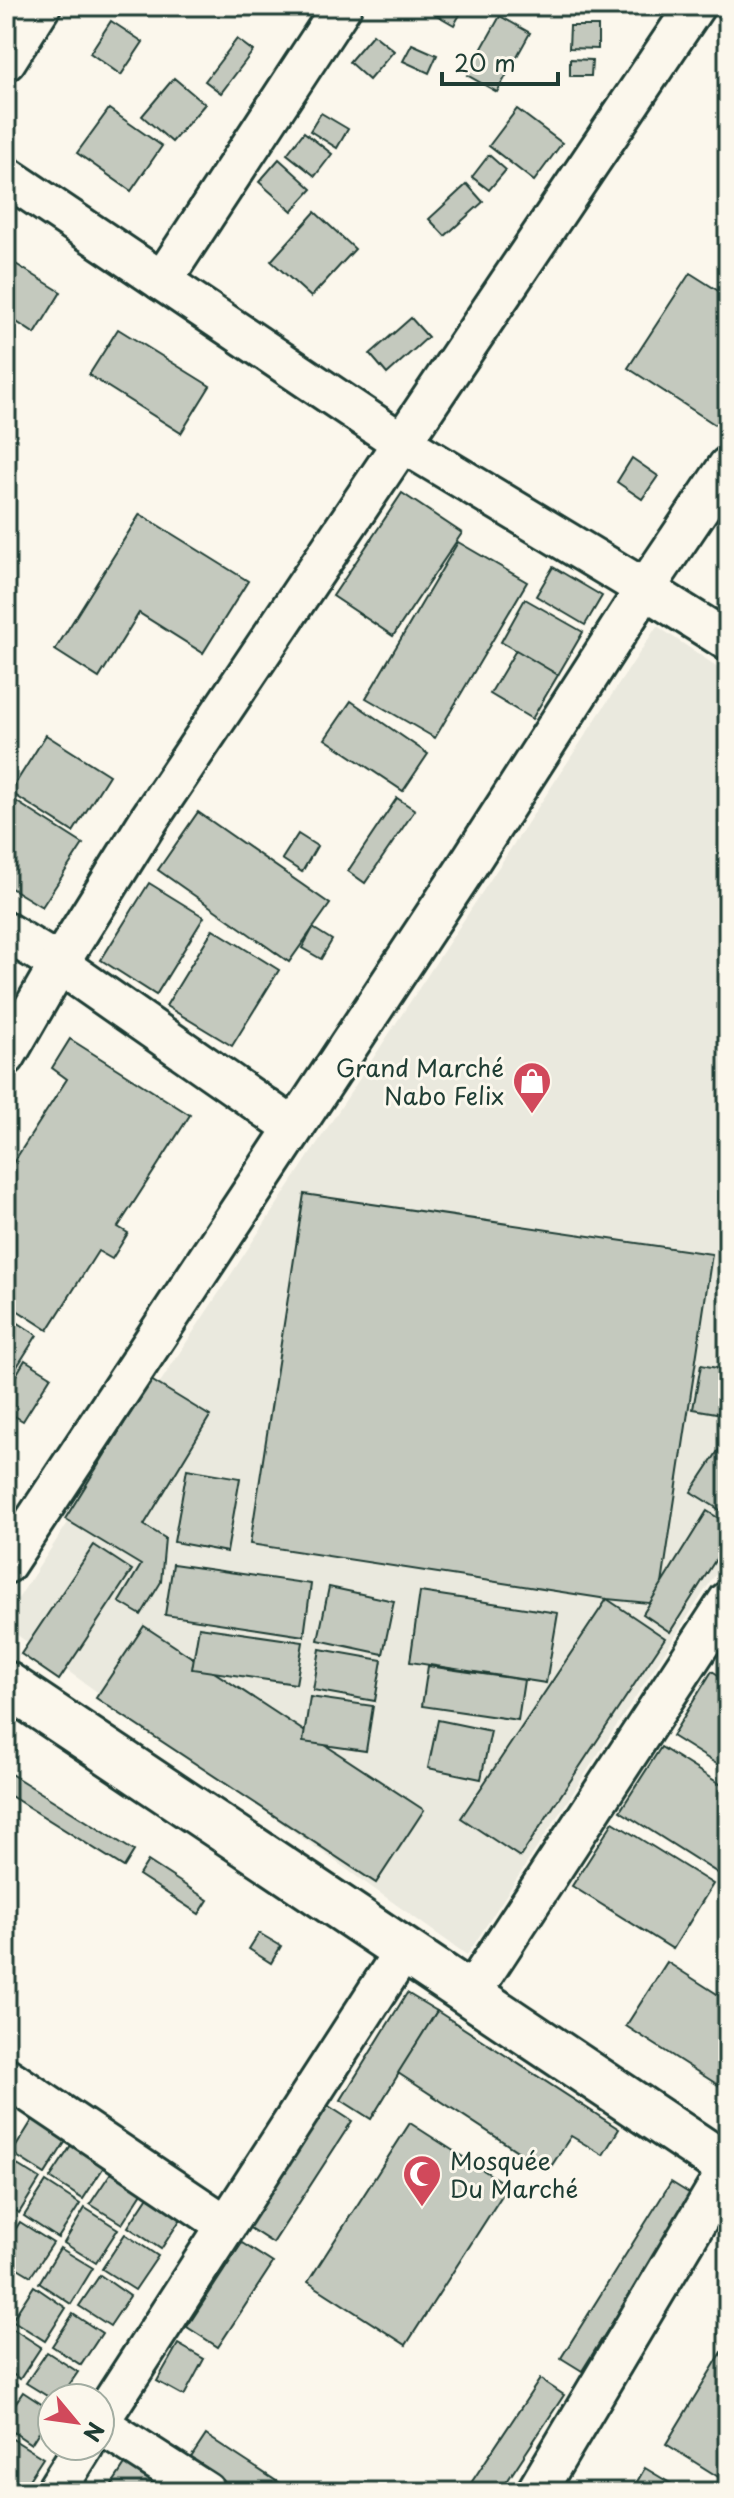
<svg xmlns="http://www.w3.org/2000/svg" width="734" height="2498" font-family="'Playpen Sans',sans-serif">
  <rect width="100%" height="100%" fill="#fbf7ec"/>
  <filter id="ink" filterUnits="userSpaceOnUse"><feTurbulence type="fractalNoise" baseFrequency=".0125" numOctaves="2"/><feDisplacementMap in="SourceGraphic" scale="16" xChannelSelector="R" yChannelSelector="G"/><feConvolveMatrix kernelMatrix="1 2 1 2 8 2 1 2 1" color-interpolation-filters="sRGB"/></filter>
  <g filter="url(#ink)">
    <polygon fill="#eae9de" points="657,626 728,674 728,1555 467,1955 6,1627 6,1617"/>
    <g fill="#c4c9be" stroke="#1f3d34" stroke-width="2">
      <polygon points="421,6 465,6 454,25"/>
      <polygon points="500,16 530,33 497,92 467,75"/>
      <polygon points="111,21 143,42 121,75 90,53"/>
      <polygon points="570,26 598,26 598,49 569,48"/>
      <polygon points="373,34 394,51 369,80 349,62"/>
      <polygon points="237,39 253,51 221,93 205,81"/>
      <polygon points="412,44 437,55 429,73 403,61"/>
      <polygon points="570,59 592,60 591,76 570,76"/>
      <polygon points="174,78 205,104 172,142 142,116"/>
      <polygon points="109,109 162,146 131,191 77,153"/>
      <polygon points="517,109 562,143 534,181 489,146"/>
      <polygon points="321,113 348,129 337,148 310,131"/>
      <polygon points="304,132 332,154 315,176 287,154"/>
      <polygon points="489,155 506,170 489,190 472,177"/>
      <polygon points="279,159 312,189 292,211 259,182"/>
      <polygon points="467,184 483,202 445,236 429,219"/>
      <polygon points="315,212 355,249 311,297 271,261"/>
      <polygon points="6,258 61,292 35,334 6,315"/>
      <polygon points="690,273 728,297 728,433 628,368"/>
      <polygon points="411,318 428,337 387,374 370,354"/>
      <polygon points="118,329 210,386 181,433 89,375"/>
      <polygon points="632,458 658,476 642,499 617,482"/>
      <polygon points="402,493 462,533 393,636 333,596"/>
      <polygon points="140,514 248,581 203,653 139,613 99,678 55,650"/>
      <polygon points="458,542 527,582 435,738 366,698"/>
      <polygon points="553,567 602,596 585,625 536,596"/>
      <polygon points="525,599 583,632 558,675 501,642"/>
      <polygon points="516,650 558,675 532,719 490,694"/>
      <polygon points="351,701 428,754 403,791 325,739"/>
      <polygon points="46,735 109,775 73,832 10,792"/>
      <polygon points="6,795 83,844 42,907 6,885"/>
      <polygon points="397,798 415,810 365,883 348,871"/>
      <polygon points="198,812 330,904 289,962 158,870"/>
      <polygon points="298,834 317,846 302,872 282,859"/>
      <polygon points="149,883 204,917 156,995 101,960"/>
      <polygon points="313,928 332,940 321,959 302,948"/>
      <polygon points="213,929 279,970 232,1046 166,1006"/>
      <polygon points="70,1039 190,1115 118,1227 128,1233 112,1259 98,1251 48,1330 6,1303 6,1174 67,1079 52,1068"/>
      <polygon points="304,1194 712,1254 659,1604 607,1599 250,1544"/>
      <polygon points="6,1315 37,1335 6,1384"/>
      <polygon points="25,1360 51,1376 23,1421 6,1411 6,1392"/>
      <polygon points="701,1365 728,1370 728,1415 693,1409"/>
      <polygon points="151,1380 210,1416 144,1525 165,1538 161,1582 141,1615 119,1602 141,1565 65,1519"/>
      <polygon points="722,1445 728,1449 728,1515 691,1492"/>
      <polygon points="187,1469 240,1478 227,1552 174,1542"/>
      <polygon points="707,1511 728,1524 728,1540 670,1632 643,1614"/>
      <polygon points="94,1545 132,1570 59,1680 21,1654"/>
      <polygon points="173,1564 311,1584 304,1636 165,1615"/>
      <polygon points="329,1587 394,1601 383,1654 318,1640"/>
      <polygon points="420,1592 558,1613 546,1683 410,1662"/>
      <polygon points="607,1599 665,1638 520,1857 461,1818"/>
      <polygon points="144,1626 424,1810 376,1883 96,1698"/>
      <polygon points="199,1627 303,1642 296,1684 192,1669"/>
      <polygon points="320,1649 382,1660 375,1701 313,1690"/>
      <polygon points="428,1666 524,1680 518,1720 422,1706"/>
      <polygon points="712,1671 728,1681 728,1771 672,1736"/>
      <polygon points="310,1697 373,1706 366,1751 303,1742"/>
      <polygon points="438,1720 491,1731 481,1779 428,1768"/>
      <polygon points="661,1747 728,1789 728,1863 721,1875 620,1811"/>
      <polygon points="6,1771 134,1851 124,1867 6,1793"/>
      <polygon points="613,1822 713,1884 673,1949 572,1886"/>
      <polygon points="148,1861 208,1900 199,1914 139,1875"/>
      <polygon points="259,1933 281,1946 271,1963 249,1949"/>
      <polygon points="667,1962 728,2001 726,2090 626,2026"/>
      <polygon points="407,1993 437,2011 371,2119 341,2100"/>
      <polygon points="437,2011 619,2129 603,2155 571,2136 548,2171 398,2073"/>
      <polygon points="324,2103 352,2121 273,2243 245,2225"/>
      <polygon points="38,2111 71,2133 45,2174 12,2153"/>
      <polygon points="410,2123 508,2186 406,2345 308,2282"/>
      <polygon points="77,2137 109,2159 83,2199 50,2178"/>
      <polygon points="6,2158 40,2179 19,2213 6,2205"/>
      <polygon points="116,2165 147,2185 122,2224 90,2204"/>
      <polygon points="46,2182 80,2204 58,2238 24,2216"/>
      <polygon points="671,2182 692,2195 582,2371 561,2358"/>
      <polygon points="153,2189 186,2211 161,2249 128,2227"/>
      <polygon points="85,2208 118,2229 96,2263 64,2243"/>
      <polygon points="20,2222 53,2243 31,2276 6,2261 6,2244"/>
      <polygon points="125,2234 158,2256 135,2290 102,2269"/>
      <polygon points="242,2243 273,2263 218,2347 187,2327"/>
      <polygon points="60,2248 93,2268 71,2304 39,2283"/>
      <polygon points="100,2275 130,2296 110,2326 79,2306"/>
      <polygon points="34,2286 66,2308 45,2341 12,2320"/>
      <polygon points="73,2314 102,2333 81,2365 52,2346"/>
      <polygon points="7,2325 41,2347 20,2379 6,2370"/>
      <polygon points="728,2342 728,2483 666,2444"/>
      <polygon points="178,2344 204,2359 184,2396 157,2381"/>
      <polygon points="47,2352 78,2372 60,2398 52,2399 26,2383"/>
      <polygon points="6,2378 17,2385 6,2402"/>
      <polygon points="540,2379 564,2395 500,2492 465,2492"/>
      <polygon points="23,2392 52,2411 31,2444 6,2427 6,2417"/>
      <polygon points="206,2435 293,2492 232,2492 188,2462"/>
      <polygon points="11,2438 43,2458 21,2492 6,2484 6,2446"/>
      <polygon points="128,2460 176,2492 107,2492"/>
      <polygon points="645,2468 685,2492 631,2492"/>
    </g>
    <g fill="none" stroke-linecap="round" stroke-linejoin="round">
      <g stroke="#1f3d34" stroke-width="44">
        <g id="minor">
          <polyline points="6,61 41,6"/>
          <polyline points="6,176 401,442 645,589 728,641"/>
          <polyline points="162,281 342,6"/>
          <polyline points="6,932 59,964 293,1127"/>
          <polyline points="6,1056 59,964 150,818 695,6"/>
          <polyline points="6,1564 462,874 645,589 728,466"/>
          <polyline points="470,1995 728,1601"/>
          <polyline points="6,2077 226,2225"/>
          <polyline points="100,2421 404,1950"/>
          <polyline points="100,2424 206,2492"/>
          <polyline points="55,2492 84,2446"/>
          <polyline points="536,2492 728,2169"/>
        </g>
      </g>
      <g stroke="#1f3d34" stroke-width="50">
        <polyline id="tertiary" points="6,1684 728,2167"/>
      </g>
      <use href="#minor" stroke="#fbf7ec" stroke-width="38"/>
      <use href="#tertiary" stroke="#fbf7ec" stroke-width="44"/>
    </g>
  </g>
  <defs>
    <g id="shop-pin" transform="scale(2)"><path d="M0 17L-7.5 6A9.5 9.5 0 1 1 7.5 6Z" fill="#d1495b" stroke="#fbf7ec"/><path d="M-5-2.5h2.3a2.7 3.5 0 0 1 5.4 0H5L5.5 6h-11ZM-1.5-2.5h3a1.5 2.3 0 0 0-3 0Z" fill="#fff"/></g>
    <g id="mosque-pin" transform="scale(2)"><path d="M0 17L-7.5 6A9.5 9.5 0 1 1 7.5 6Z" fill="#d1495b" stroke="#fbf7ec"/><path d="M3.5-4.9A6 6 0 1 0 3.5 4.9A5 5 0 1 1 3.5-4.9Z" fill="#fff"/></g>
  </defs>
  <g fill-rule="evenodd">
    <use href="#shop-pin" x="532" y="1081"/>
    <use href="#mosque-pin" x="422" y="2174"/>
  </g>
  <g text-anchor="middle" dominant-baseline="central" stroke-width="6" stroke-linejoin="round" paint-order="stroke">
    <g font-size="24" fill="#1f3d34" stroke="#fbf7ec" text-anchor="end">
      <text x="504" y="1067">Grand Marché<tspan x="504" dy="28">Nabo Felix</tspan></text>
      <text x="450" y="2160" text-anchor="start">Mosquée<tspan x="450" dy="28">Du Marché</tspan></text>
    </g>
  </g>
  <rect width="734" height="2498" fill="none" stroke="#fbf7ec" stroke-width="32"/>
  <rect x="16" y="16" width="702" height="2466" fill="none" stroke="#1f3d34" stroke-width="3" filter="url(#ink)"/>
  <g transform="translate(76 2422) rotate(119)"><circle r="38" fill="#fbf7ec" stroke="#a3ada2" stroke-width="2"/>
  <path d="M0-6L14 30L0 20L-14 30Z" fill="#d1495b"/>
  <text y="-12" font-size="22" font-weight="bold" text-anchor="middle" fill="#1f3d34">N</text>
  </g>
  <path d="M442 72v12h116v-12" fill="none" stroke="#1f3d34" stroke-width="4"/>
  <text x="454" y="72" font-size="24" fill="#1f3d34" stroke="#fbf7ec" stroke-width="6" paint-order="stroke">20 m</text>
</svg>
